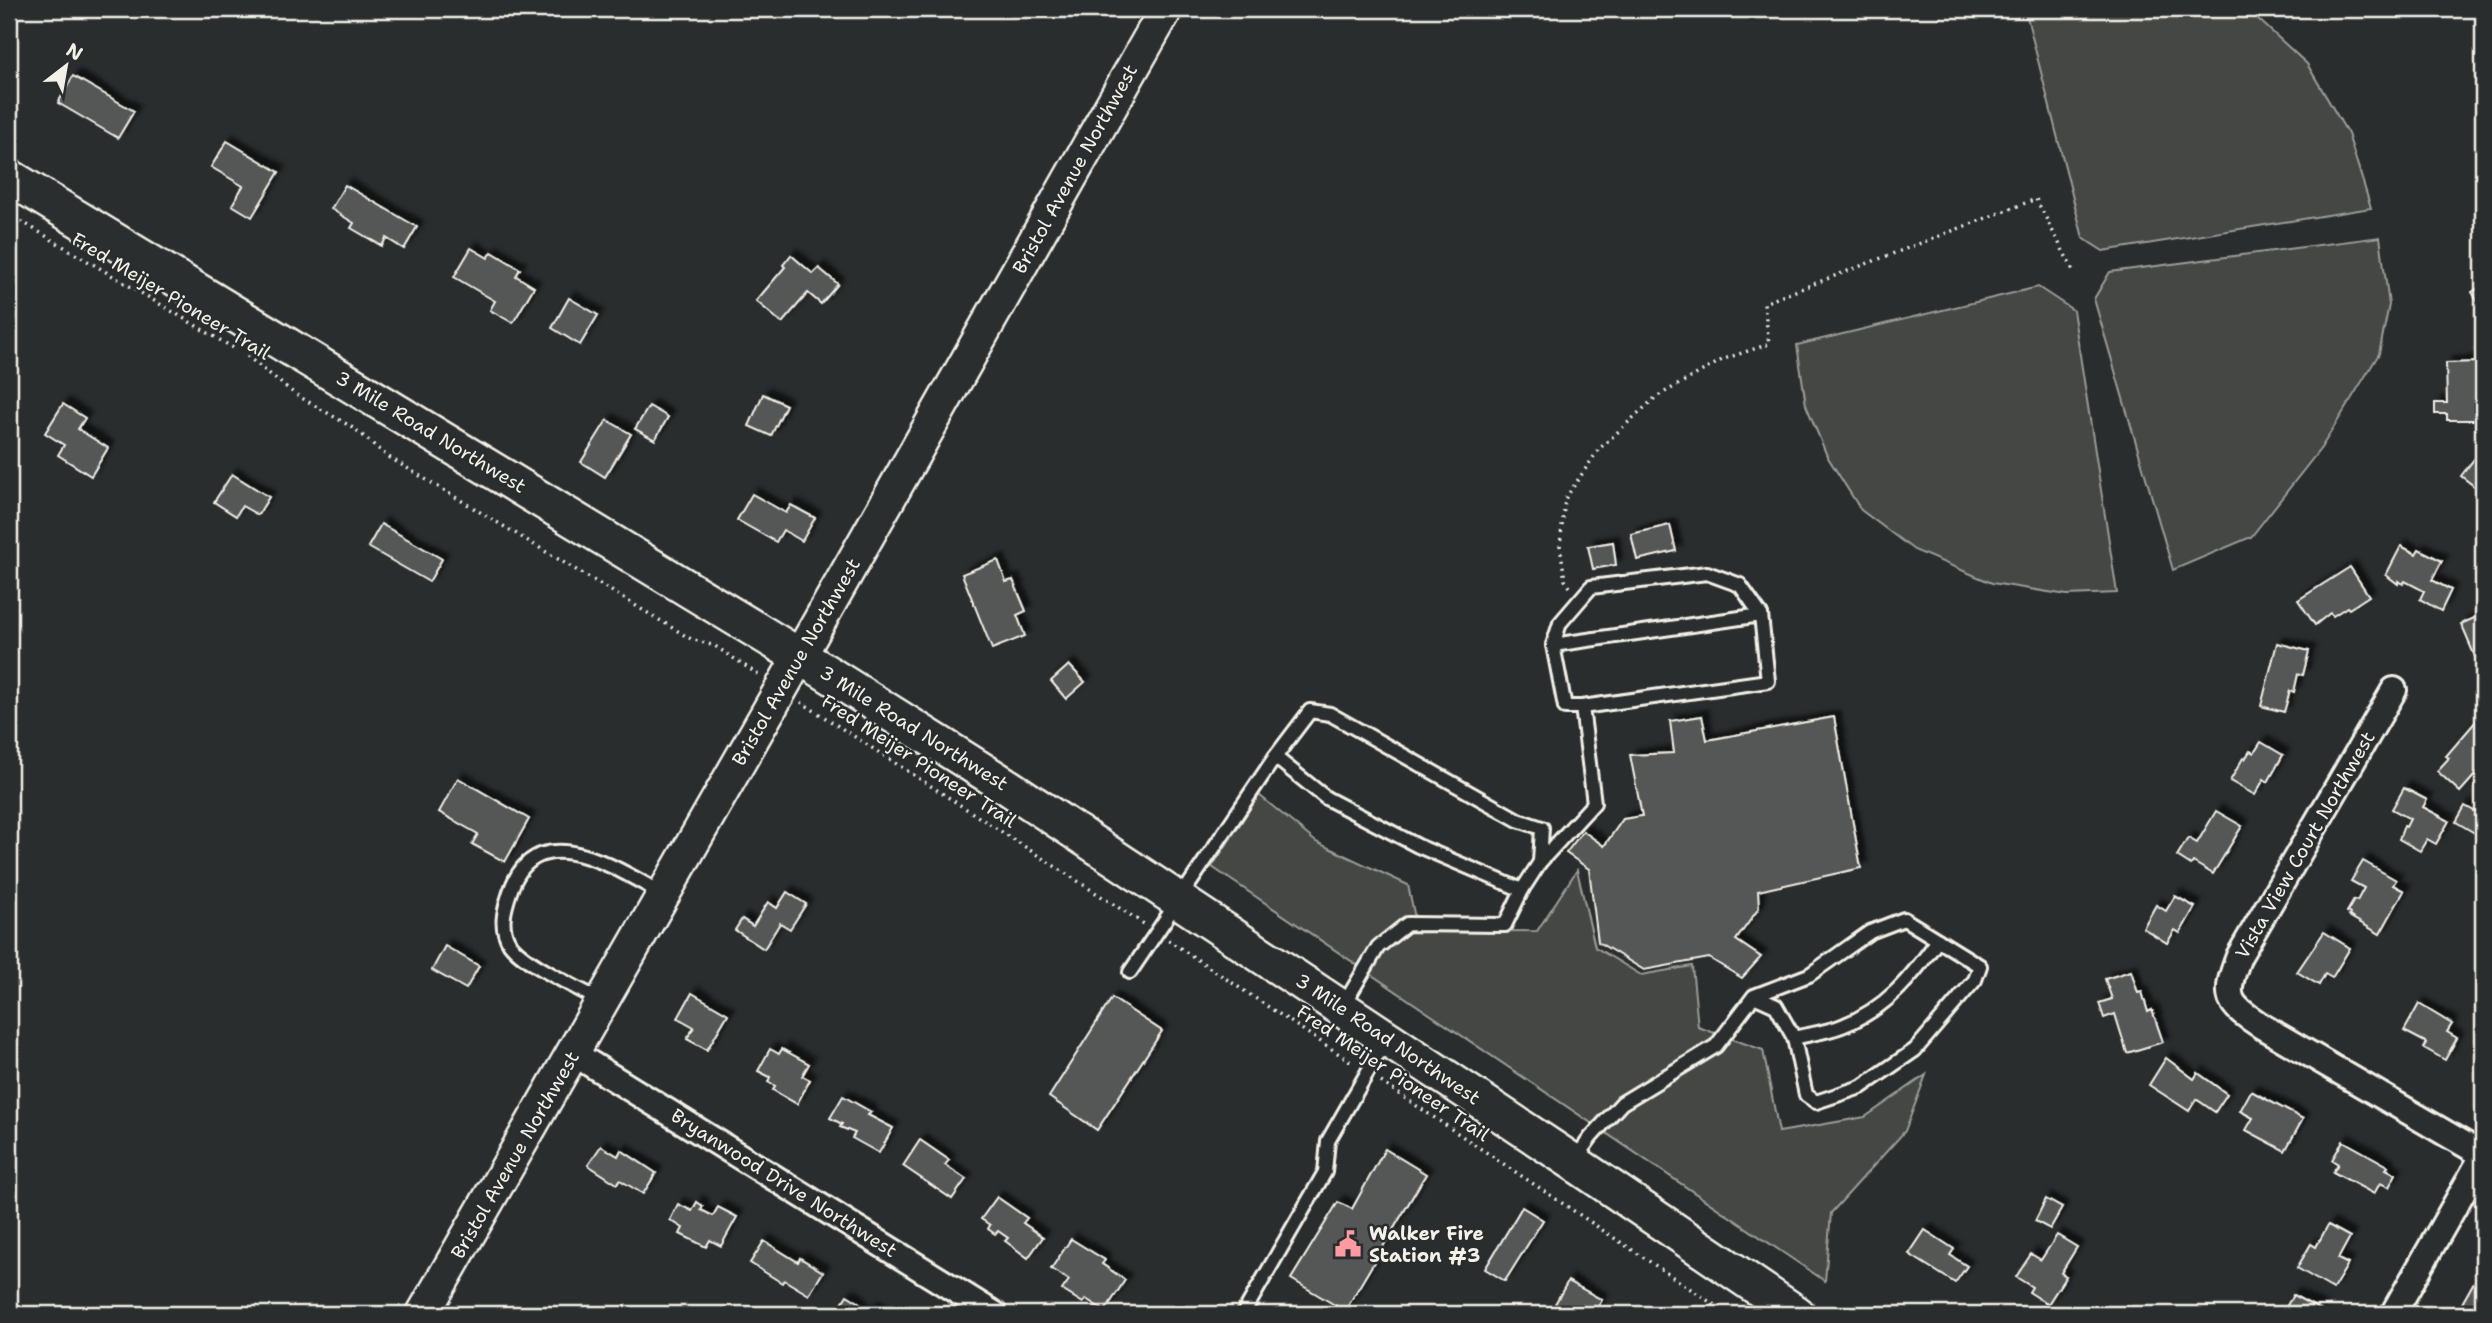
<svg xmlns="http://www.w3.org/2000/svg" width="2492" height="1323" font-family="'Shantell Sans',sans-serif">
  <defs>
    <filter id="shadow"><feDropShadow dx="6" dy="-6" stdDeviation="2" flood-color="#0009"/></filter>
  </defs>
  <rect width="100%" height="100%" fill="#2a2d2e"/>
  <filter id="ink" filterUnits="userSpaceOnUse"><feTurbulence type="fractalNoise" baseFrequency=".0143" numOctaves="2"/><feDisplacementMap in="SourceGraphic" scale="14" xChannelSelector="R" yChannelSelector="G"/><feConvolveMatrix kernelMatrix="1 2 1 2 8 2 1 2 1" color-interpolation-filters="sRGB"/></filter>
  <g filter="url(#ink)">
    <g fill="#444645" stroke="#9c9c96" stroke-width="2">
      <polygon points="2025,9 2240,9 2256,17 2307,64 2348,134 2371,208 2103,251 2083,238"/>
      <polygon points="2380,237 2389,305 2379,354 2321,448 2251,537 2173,570 2094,299 2110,272"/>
      <polygon points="2038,287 2073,310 2117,593 2067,595 1992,583 1914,550 1861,510 1827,456 1806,405 1797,345"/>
      <polygon points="1259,795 1316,842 1408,885 1418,932 1537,931 1577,870 1595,947 1641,975 1692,966 1698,1027 1763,1050 1779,1132 1865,1117 1926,1075 1905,1131 1831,1213 1825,1281 1212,867"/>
    </g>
    <g fill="#555756" stroke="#f4f1e8" stroke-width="2" filter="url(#shadow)">
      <polygon points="73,76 134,111 118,138 58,103"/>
      <polygon points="227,141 279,172 252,217 232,205 243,186 211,167"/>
      <polygon points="345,185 417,227 404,249 386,238 382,246 351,228 354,223 331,209"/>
      <polygon points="471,248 488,258 492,252 520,269 516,276 534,287 513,323 490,310 495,301 454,277"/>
      <polygon points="791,255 813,274 819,268 838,284 821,304 808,293 782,323 756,301 785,267 783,265"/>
      <polygon points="2483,285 2483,310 2472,292"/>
      <polygon points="569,298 598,315 580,345 552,328"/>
      <polygon points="2478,362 2478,420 2447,420 2447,414 2435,414 2435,403 2447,403 2446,363"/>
      <polygon points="763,394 786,405 771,436 749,426"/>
      <polygon points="63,404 85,418 78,429 108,448 91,476 58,455 64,445 45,433"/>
      <polygon points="649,406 668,417 655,440 635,429"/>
      <polygon points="607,420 631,434 605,477 581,462"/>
      <polygon points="2475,458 2483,464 2483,493 2461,476"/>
      <polygon points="232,474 269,497 258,515 242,506 236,516 214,502"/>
      <polygon points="752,494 786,513 791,505 815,518 802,541 783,530 776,542 737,520"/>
      <polygon points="381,524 442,559 429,582 368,547"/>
      <polygon points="1670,525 1676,551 1637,560 1631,534"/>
      <polygon points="1613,542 1616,565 1593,569 1588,546"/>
      <polygon points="2401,546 2416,554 2419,549 2442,561 2432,580 2451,590 2441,611 2420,599 2424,591 2405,581 2403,584 2399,581 2398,584 2386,575"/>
      <polygon points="998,560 1006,582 1013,580 1026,611 1017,615 1025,636 992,649 962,574"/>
      <polygon points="2350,567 2369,596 2349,609 2347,607 2333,616 2330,613 2315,625 2298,600"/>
      <polygon points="2483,614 2483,667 2482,664 2479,666 2461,624"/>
      <polygon points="2277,643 2309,651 2303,675 2298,674 2294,692 2290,691 2284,712 2261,706"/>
      <polygon points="1069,665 1085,682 1066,699 1051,681"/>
      <polygon points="1702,716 1707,740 1834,717 1861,868 1758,891 1759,908 1736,940 1761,957 1742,978 1709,958 1644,970 1598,942 1589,869 1566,853 1583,831 1604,846 1623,819 1642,816 1630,755 1674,753 1670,721"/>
      <polygon points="2477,720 2483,726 2483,766 2460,792 2437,771 2449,758 2446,756"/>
      <polygon points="2261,742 2283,755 2268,782 2264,779 2255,795 2230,781 2243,758 2245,759 2250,751 2254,753"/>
      <polygon points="458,778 529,819 505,862 472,844 478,834 439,812"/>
      <polygon points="2404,788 2427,800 2423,807 2449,821 2436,844 2427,839 2420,851 2399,839 2404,826 2406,827 2410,819 2392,809"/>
      <polygon points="2465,806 2483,816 2483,827 2478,835 2456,822"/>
      <polygon points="2216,811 2242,826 2213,874 2193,862 2191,865 2177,856 2188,838 2197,843"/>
      <polygon points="2363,861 2396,880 2393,885 2404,891 2380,934 2349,916 2350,914 2347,912 2354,900 2357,901 2364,888 2351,881"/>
      <polygon points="787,892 806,904 790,929 780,923 764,949 735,930 742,919 753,926 768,902 777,908"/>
      <polygon points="2175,896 2195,907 2180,933 2175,930 2167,943 2143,928 2156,905 2166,911"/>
      <polygon points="2324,932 2350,948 2332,978 2325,974 2319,985 2297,972"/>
      <polygon points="445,946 479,966 466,989 432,970"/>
      <polygon points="2131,971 2138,993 2142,992 2148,1012 2152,1010 2163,1042 2127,1053 2115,1014 2104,1018 2099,1003 2112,999 2105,979"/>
      <polygon points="692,993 728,1014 707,1050 687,1039 694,1027 678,1018"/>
      <polygon points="1112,998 1162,1031 1097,1130 1049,1097"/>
      <polygon points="2419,1004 2452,1024 2447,1032 2457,1038 2445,1060 2424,1048 2427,1043 2404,1031"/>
      <polygon points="770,1049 779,1054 782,1049 809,1064 802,1076 810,1080 797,1104 773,1090 775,1086 768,1082 770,1077 758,1071"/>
      <polygon points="2166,1058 2194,1079 2198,1073 2227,1094 2215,1112 2196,1099 2189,1111 2149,1085"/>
      <polygon points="2251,1091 2303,1119 2285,1151 2246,1130 2253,1118 2240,1111"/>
      <polygon points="843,1096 871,1112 868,1115 893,1128 879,1153 852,1138 855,1133 840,1127 842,1124 830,1118"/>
      <polygon points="920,1140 949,1160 945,1165 966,1179 952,1199 903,1166"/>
      <polygon points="2343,1141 2388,1166 2386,1169 2396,1174 2389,1187 2380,1183 2374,1194 2333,1172 2338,1164 2332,1160"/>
      <polygon points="601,1146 618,1156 621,1150 656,1173 643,1194 620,1180 617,1184 588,1165"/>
      <polygon points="1385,1149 1426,1174 1345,1311 1291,1279 1338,1202 1352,1209"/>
      <polygon points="997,1197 1027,1218 1023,1223 1043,1237 1028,1258 1005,1241 1008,1238 998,1231 995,1234 988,1229 990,1225 981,1219"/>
      <polygon points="2046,1199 2062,1208 2050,1229 2035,1221"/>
      <polygon points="697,1202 703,1206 701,1210 713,1216 718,1207 737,1217 721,1246 710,1240 706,1247 680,1234 683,1228 670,1220 678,1204 692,1211"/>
      <polygon points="1522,1207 1543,1220 1505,1281 1485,1269"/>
      <polygon points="2328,1225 2350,1237 2338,1259 2348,1264 2333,1289 2297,1268 2311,1244 2316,1247"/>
      <polygon points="1925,1230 1954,1249 1950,1255 1967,1266 1955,1283 1909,1254"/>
      <polygon points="2057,1235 2077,1247 2061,1273 2066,1276 2048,1304 2029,1292 2032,1287 2016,1277 2031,1254 2041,1260"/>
      <polygon points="1071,1239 1105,1260 1102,1264 1125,1280 1105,1311 1086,1299 1083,1303 1062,1290 1069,1280 1051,1269"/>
      <polygon points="764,1241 798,1262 800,1258 823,1272 809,1295 784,1280 782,1283 750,1263"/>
      <polygon points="1568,1281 1602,1300 1594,1314 1572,1314 1555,1304"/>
      <polygon points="2474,1282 2483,1288 2483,1314 2456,1314"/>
      <polygon points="847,1295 860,1303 858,1307 869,1313 873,1306 887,1314 835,1314"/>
      <polygon points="2293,1295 2321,1310 2319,1314 2282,1314"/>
    </g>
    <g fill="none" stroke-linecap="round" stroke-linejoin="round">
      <g stroke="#f4f1e8" stroke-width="18">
        <g id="service">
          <polyline points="1553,645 1560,623 1591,587 1707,573 1740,585 1761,615"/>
          <polyline points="1275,757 1326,798 1418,846 1522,890 1505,925 1407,924 1378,947 1343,1006"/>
          <polyline points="1540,862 1594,803 1582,707 1565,707 1553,645 1761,615 1768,681 1582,707"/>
          <polyline points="1130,972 1275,757 1310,711 1330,714 1518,820 1542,828 1540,862 1522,890"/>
          <path d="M601 1001C578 988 525 964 510 944 499 927 504 910 510 892 536 814 617 869 663 894"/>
          <path d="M1794 1038C1810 1034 1827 1032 1842 1026 1886 1009 1911 978 1938 940"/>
          <polyline points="1575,1159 1591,1137 1622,1103 1716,1046 1754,996 1809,975 1870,932 1904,919 1980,966 1975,980 1915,1050 1861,1087 1816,1102 1806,1095 1794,1038 1776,1006 1754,996"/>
          <polyline points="1243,1314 1325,1172 1328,1141 1386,1040"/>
        </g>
      </g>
      <g stroke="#f4f1e8" stroke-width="30">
        <g id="minor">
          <path d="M2394 690 2239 956C2223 998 2226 1003 2263 1027L2483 1155"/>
          <polyline points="573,1053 994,1314"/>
          <polyline points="2393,1314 2483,1156"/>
        </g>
      </g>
      <g stroke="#f4f1e8" stroke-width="37">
        <polyline id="tertiary" points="423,1314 781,689 1166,9"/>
      </g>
      <g stroke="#f4f1e8" stroke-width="40">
        <polyline id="secondary" points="9,177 822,670 1008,787 1573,1162 1797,1314"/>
      </g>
      <g stroke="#f4f1e8" stroke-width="3.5" stroke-dasharray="2 5" stroke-linecap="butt">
        <polyline points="9,214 235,349"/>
        <polyline points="247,356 295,394 355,429 387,456 691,639 715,646 759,675"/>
        <polyline points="1570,587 1565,580 1560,545 1565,499 1599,449 1656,397 1724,359 1769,344 1764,303 2036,199 2073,270"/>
        <polyline points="801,702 1144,924"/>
        <polyline points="1168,940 1354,1064"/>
        <polyline points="1381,1082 1728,1314"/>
      </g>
      <use href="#service" stroke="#2a2d2e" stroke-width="12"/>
      <use href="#minor" stroke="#2a2d2e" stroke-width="24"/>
      <use href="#tertiary" stroke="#2a2d2e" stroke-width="32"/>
      <use href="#secondary" stroke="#2a2d2e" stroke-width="35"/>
    </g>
  </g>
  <defs>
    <g id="civic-bare" transform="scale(2.1)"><path d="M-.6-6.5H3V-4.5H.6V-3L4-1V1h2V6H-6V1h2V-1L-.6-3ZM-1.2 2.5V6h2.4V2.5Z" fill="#ff9aa2" stroke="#2a2d2e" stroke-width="2.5" paint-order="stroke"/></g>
  </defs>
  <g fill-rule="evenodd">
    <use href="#civic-bare" x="1348" y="1244"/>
  </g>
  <g text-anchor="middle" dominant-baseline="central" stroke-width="5" stroke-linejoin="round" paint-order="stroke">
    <g font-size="19" fill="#f4f1e8" stroke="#2a2d2e">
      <text transform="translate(1075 169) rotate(-61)">Bristol Avenue Northwest</text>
      <text transform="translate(171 296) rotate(31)">Fred Meijer Pioneer Trail</text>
      <text transform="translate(431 432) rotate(31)">3 Mile Road Northwest</text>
      <text transform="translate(796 662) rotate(-60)">Bristol Avenue Northwest</text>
      <text transform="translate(914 728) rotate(32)">3 Mile Road Northwest</text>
      <text transform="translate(919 761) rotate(33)">Fred Meijer Pioneer Trail</text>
      <text transform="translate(2305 845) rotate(-60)">Vista View Court Northwest</text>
      <text transform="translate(1388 1039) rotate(34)">3 Mile Road Northwest</text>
      <text transform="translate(1393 1073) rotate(34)">Fred Meijer Pioneer Trail</text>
      <text transform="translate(515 1155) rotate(-60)">Bristol Avenue Northwest</text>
      <text transform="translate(784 1183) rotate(32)">Bryanwood Drive Northwest</text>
    </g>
    <g font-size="19" font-weight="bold" fill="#f4f1e8" stroke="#2a2d2e" text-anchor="start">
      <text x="1369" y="1233">Walker Fire<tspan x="1369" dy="22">Station #3</tspan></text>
    </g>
  </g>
  <rect width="2492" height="1323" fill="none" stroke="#2a2d2e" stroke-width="35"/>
  <rect x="18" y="18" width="2457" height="1288" fill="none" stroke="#f4f1e8" stroke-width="2.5" filter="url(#ink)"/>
  <g transform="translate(66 66) rotate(31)" stroke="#2a2d2e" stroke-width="5" paint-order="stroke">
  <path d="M0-5L12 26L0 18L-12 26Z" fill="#f4f1e8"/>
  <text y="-10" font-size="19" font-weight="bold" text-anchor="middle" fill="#f4f1e8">N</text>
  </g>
</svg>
